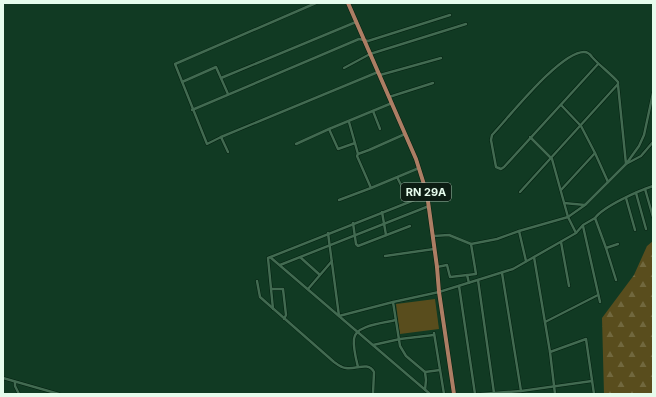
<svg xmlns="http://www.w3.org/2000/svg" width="656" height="397" font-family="Inter,sans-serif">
  <defs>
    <pattern id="forest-firs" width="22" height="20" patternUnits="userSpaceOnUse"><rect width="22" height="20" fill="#594d1d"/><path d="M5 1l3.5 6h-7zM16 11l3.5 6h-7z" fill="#71683e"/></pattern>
  </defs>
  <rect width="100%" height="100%" fill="#113a23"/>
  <polygon fill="url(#forest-firs)" points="653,241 653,394 604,394 602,318 634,275 647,246"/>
  <polygon fill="#594d1d" points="435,299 439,329 400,334 396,304"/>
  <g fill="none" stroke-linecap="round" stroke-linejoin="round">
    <g stroke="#021f0f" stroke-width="3.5">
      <g id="minor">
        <polyline points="344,68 370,54 466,24"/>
        <polyline points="380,75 441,58"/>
        <polyline points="221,78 356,22"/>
        <polyline points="182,82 216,67 228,94"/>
        <polyline points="618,85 626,164 641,156 653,142"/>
        <polyline points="389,97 433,83"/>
        <polyline points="561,105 581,126 595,153 608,182"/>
        <polyline points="192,110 359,39 368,41 450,15"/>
        <polyline points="373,111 380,129"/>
        <polyline points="329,129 338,149 355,143"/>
        <polyline points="221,137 378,72"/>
        <polyline points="530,137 552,159 568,217 576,233"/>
        <polyline points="296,144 329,129 392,103"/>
        <polyline points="228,152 221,137 207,144 175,64 316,3"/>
        <polyline points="358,154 369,150 405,134"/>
        <polyline points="397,177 409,201"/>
        <polyline points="371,188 419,168"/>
        <polyline points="645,189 653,217"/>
        <polyline points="561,190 595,153"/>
        <path d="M520 192 618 84V82C610 73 600 66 592 57 590 54 588 52 584 52 560 52 510 116 492 135L491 140 496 167 501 169 504 167 598 64"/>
        <polyline points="636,193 646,229"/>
        <polyline points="626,198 635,230"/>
        <polyline points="339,200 371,188 357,156 358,154 349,122"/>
        <polyline points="564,203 585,205"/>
        <polyline points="382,212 386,235"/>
        <path d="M595 218C604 206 638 191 653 186"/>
        <polyline points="353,223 356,244 358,246 410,226"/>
        <polyline points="583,226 600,302"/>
        <polyline points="519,231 526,261"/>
        <polyline points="328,233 339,316 393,302 400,346 406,356 425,372 426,380 425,390"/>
        <polyline points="433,236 449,235 471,244 497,239 519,231 568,217 585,205 626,164 639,146 644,135 653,93"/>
        <polyline points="561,242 569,286"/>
        <polyline points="606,248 618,244"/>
        <polyline points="385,256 434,249"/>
        <polyline points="270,257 430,394"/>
        <polyline points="300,257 320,275"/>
        <polyline points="534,257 550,352 555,394"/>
        <polyline points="280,265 429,206"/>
        <polyline points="437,267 447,265 450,277 476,274 471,244"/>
        <polyline points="502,273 521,391 592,381"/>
        <polyline points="467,275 469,283"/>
        <polyline points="478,280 494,393"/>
        <path d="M257 281 260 297 334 362C338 365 342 368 346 368 356 370 368 361 374 372L373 394"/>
        <polyline points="459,286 475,394"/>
        <polyline points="271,289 283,289 286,315 284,319"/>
        <polyline points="308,289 332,261"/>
        <polyline points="393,302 439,292 513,269 576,233 583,225 595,218 606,248 616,280"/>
        <polyline points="273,309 268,258 427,195"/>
        <polyline points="545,322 598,295"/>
        <polyline points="434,333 444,394"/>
        <polyline points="373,345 400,339 434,335"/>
        <polyline points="550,352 586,339 594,394"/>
        <path d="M358 367C356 359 353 348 354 339 355 325 384 323 396 320"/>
        <polyline points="425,372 440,370"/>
        <polyline points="3,378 59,394"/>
        <polyline points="15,382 15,386 19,394"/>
        <polyline points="481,394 521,391"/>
      </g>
    </g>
    <g stroke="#021f0f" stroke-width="5">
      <polyline id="primary" points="348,3 416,159 427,194 437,267 439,292 454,394"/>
    </g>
    <use href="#minor" stroke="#426a51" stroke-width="2.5"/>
    <use href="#primary" stroke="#ac7e64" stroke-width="4"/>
  </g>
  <g text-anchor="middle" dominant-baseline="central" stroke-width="3" stroke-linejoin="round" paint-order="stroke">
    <rect fill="#0c1d13" stroke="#a5b9ac" stroke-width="1" x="401" y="183" width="50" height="18" rx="3"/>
    <g font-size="11" font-weight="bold" fill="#e6fced">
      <text x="426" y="192">RN 29A</text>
    </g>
  </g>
  <rect width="656" height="397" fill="none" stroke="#e6fced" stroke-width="8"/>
</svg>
